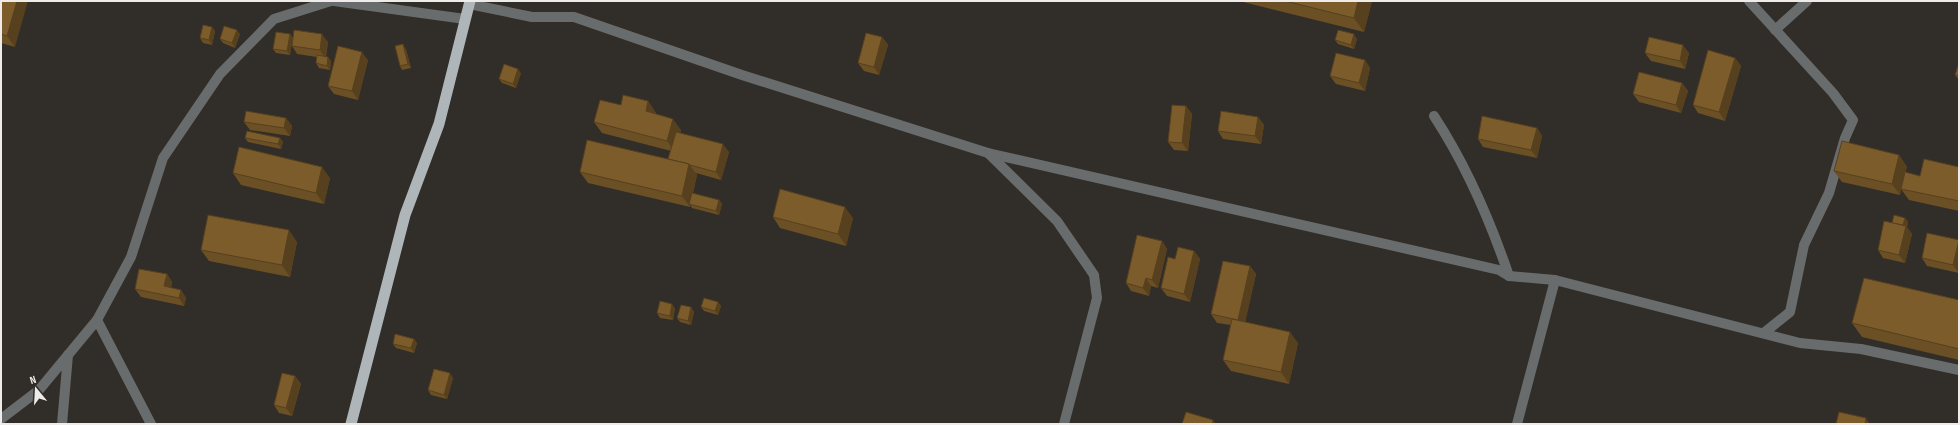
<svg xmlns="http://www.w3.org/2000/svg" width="1960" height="425" font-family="'Sofia Sans Condensed',sans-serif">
  <rect width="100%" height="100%" fill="#312d28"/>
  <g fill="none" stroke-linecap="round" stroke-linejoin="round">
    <g stroke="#696c6d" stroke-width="10">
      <polyline points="334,1 465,19"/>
      <polyline points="1749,1 1833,93 1853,120 1845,138 1829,193 1804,245 1790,312 1765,332"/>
      <polyline points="469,4 532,17 574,17 742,75 988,153 1499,270 1509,276 1555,280 1800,343 1861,349 1959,370"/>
      <polyline points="1775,30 1807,1"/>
      <path d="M1434 116C1466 165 1490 220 1509 276"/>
      <polyline points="988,153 1057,221 1094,275 1097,298 1064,424"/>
      <polyline points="97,320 151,424"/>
      <polyline points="1,419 39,390 97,320 131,257 163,158 220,74 274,19 331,1"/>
      <polyline points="62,424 68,355"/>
      <polyline points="1517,424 1555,280"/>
    </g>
    <polyline stroke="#aeb6ba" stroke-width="11" points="351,424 405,215 439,124 470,1"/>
  </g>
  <g fill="#6b4f25">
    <polygon points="1,1 15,47 1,43"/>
    <polygon points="1239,1 1372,1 1364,32"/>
    <polygon points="212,27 215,31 212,45 203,43 200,38"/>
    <polygon points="240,34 235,48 223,43 220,39"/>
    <polygon points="290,34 293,38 328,42 326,57 328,57 331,61 330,70 319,68 316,63 317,57 297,54 292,46 292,42 290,55 276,53 273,49"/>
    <polygon points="882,37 888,45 879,75 864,71 858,63"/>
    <polygon points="1357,39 1354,49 1338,44 1335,40"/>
    <polygon points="406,49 411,68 402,70 400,66"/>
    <polygon points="1645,53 1689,53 1685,69 1651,61"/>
    <polygon points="1735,58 1741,66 1725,121 1698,113 1693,105"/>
    <polygon points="368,60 358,100 334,94 328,86"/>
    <polygon points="1365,60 1370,68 1365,91 1336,84 1330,76"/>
    <polygon points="1959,63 1959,80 1955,75"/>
    <polygon points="521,73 516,88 502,83 499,79"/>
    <polygon points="1682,83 1688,91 1681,113 1639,102 1633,94"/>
    <polygon points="648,101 656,113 656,114 681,130 680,133 729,152 721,180 696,173 697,175 693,193 719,200 722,204 719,215 692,208 690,205 690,207 588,183 580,172 668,159 671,151 602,133 594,122 621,105"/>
    <polygon points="1186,106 1192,114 1188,151 1174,150 1168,142"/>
    <polygon points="1258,117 1264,125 1261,144 1223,139 1218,131"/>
    <polygon points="286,118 292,126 290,136 250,130 244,122"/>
    <polygon points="1537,128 1542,136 1537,158 1483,147 1478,139"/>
    <polygon points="245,138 280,138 283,142 281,149 248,142"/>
    <polygon points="1899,155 1907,167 1905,172 1920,176 1959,167 1959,211 1909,200 1901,189 1900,195 1842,182 1834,171"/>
    <polygon points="233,173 330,178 324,204 241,185"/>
    <polygon points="773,217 853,218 846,246 780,228"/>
    <polygon points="1905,218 1908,222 1907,227 1912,234 1905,263 1883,258 1878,250"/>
    <polygon points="1162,241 1167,249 1158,288 1151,286 1149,296 1131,291 1126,283"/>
    <polygon points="1959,241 1959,273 1927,266 1922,258"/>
    <polygon points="297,242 290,277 209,261 201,250"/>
    <polygon points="1194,251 1200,259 1190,302 1167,296 1161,288 1175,259"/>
    <polygon points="1250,266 1256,274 1245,322 1298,343 1289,384 1231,371 1223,360 1231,325 1217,323 1211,314"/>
    <polygon points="167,274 172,282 171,288 181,290 186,298 184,306 141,297 135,289"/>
    <polygon points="1959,300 1959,360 1862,337 1852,323"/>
    <polygon points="718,302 721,306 718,315 704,311 701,307"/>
    <polygon points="691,307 694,312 691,325 680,322 677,318"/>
    <polygon points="675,308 673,320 660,318 657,313"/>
    <polygon points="414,339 417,343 414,353 396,348 393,344"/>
    <polygon points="295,376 301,384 292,416 279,413 274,405"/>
    <polygon points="453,378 447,399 431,395 428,390"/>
  </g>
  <g fill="#57401e">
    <polygon points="17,1 28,1 15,47 7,36"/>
    <polygon points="1358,1 1372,1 1364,32 1354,18"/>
    <polygon points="212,27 215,31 212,45 209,40"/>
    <polygon points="237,30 240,34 235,48 232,43"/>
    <polygon points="290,34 293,38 290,55 287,51"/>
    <polygon points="322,34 328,42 325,58 320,50"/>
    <polygon points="1354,34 1357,39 1354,49 1351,45"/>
    <polygon points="882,37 888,45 879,75 874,67"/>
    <polygon points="403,44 406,49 411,68 408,64"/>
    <polygon points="1683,45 1689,53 1685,69 1680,61"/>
    <polygon points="362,52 368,60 358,100 352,91"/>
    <polygon points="328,57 331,61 330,70 327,66"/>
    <polygon points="1735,58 1741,66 1725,121 1719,112"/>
    <polygon points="1365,60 1370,68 1365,91 1359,83"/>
    <polygon points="518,69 521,73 516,88 513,84"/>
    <polygon points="1682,83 1688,91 1681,113 1676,105"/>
    <polygon points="648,101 656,113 654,123 646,111"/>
    <polygon points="1186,106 1192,114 1188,151 1182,143"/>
    <polygon points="1258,117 1264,125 1261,144 1255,136"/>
    <polygon points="286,118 292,126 290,136 284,128"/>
    <polygon points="673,119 681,130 675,152 667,141"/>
    <polygon points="1537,128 1542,136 1537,158 1531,150"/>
    <polygon points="280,138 283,142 281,149 278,144"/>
    <polygon points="723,144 729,152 721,180 716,172"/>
    <polygon points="1899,155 1907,167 1900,195 1892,184"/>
    <polygon points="689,164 697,175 690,204 689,204 690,205 690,207 682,196"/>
    <polygon points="322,167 330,178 324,204 316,193"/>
    <polygon points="719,200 722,204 719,215 716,211"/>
    <polygon points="845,207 853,218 846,246 838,234"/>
    <polygon points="1905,218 1908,222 1907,227 1912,234 1905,263 1899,255 1903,226"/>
    <polygon points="289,230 297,242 290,277 282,265"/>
    <polygon points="1162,241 1167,249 1158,288 1152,280"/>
    <polygon points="1959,241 1959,273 1953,265"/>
    <polygon points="1194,251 1200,259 1190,302 1184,294"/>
    <polygon points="1250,266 1256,274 1244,328 1238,320"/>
    <polygon points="167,274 172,282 170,294 164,286"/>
    <polygon points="1146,278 1151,286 1149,296 1143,288"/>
    <polygon points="181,290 186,298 184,306 179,298"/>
    <polygon points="718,302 721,306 718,315 715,311"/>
    <polygon points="672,304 675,308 673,320 670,316"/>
    <polygon points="691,307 694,312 691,325 688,321"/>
    <polygon points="1290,332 1298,343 1289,384 1281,372"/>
    <polygon points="414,339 417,343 414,353 411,348"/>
    <polygon points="450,373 453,378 447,399 444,395"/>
    <polygon points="295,376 301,384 292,416 286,408"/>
    <polygon points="1866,418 1870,424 1865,424"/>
    <polygon points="1213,420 1216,424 1212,424"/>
  </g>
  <g fill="#7c5c2b" stroke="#57401e">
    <polygon points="1,1 17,1 7,36 1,34"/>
    <polygon points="1285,1 1358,1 1354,18"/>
    <polygon points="203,25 212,27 209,40 200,38"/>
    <polygon points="224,26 237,30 232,43 220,39"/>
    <polygon points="294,30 322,34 320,50 292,46"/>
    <polygon points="1338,30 1354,34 1351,45 1335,40"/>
    <polygon points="276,32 290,34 287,51 273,49"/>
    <polygon points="866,33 882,37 874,67 858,63"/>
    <polygon points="1649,37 1683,45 1680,61 1645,53"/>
    <polygon points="403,44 408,64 400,66 395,46"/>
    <polygon points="338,46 362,52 352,91 328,86"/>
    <polygon points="1708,50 1735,58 1719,112 1693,105"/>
    <polygon points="1336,53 1365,60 1359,83 1330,76"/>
    <polygon points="317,55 328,57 327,66 316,63"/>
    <polygon points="1959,63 1959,76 1955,75"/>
    <polygon points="504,64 518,69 513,84 499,79"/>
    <polygon points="1639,72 1682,83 1676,105 1633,94"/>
    <polygon points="623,95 648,101 646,111 673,119 667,141 594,122 600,100 621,105"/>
    <polygon points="1172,105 1186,106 1182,143 1168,142"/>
    <polygon points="246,111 286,118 284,128 244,122"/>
    <polygon points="1221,111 1258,117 1255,136 1218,131"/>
    <polygon points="1482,116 1537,128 1531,150 1478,139"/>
    <polygon points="247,131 280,138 278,144 245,138"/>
    <polygon points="676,132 723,144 716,172 690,165 689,164 668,159"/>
    <polygon points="587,140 689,164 682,196 580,172"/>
    <polygon points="1842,141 1899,155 1892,184 1834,171"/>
    <polygon points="239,147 322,167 316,193 233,173"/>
    <polygon points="1924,159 1959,167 1959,201 1901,189 1905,172 1920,176"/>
    <polygon points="780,189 845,207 838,234 773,217"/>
    <polygon points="692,193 719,200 716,211 689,204"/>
    <polygon points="208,215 289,230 282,265 201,250"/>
    <polygon points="1894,215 1905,218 1903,225 1892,223"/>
    <polygon points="1884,221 1906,226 1899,255 1878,250"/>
    <polygon points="1927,233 1959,240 1953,265 1922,258"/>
    <polygon points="1137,235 1162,241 1152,280 1146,278 1143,288 1126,283"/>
    <polygon points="1178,247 1194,251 1184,294 1161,288 1168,257 1175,259"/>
    <polygon points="1223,261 1250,266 1238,320 1211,314"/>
    <polygon points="139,269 167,274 164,286 181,290 179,298 135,289"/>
    <polygon points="1864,278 1959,300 1959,349 1852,323"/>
    <polygon points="704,298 718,302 715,311 701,307"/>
    <polygon points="660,301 672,304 670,316 657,313"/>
    <polygon points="681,305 691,307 688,321 677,318"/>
    <polygon points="1232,319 1290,332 1281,372 1223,360"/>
    <polygon points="395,334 414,339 411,348 393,344"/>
    <polygon points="434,369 450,373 444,395 428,390"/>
    <polygon points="282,373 295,376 286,408 274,405"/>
    <polygon points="1186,412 1213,420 1212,424 1182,424"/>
    <polygon points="1839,412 1866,418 1865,424 1836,424"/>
  </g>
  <rect width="1960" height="425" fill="none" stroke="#eeebe8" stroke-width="4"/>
  <g transform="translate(36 389) rotate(342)" stroke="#312d28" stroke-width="3" paint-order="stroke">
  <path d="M0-3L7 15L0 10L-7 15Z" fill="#eeebe8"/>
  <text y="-6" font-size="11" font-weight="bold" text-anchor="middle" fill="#eeebe8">N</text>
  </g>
</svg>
